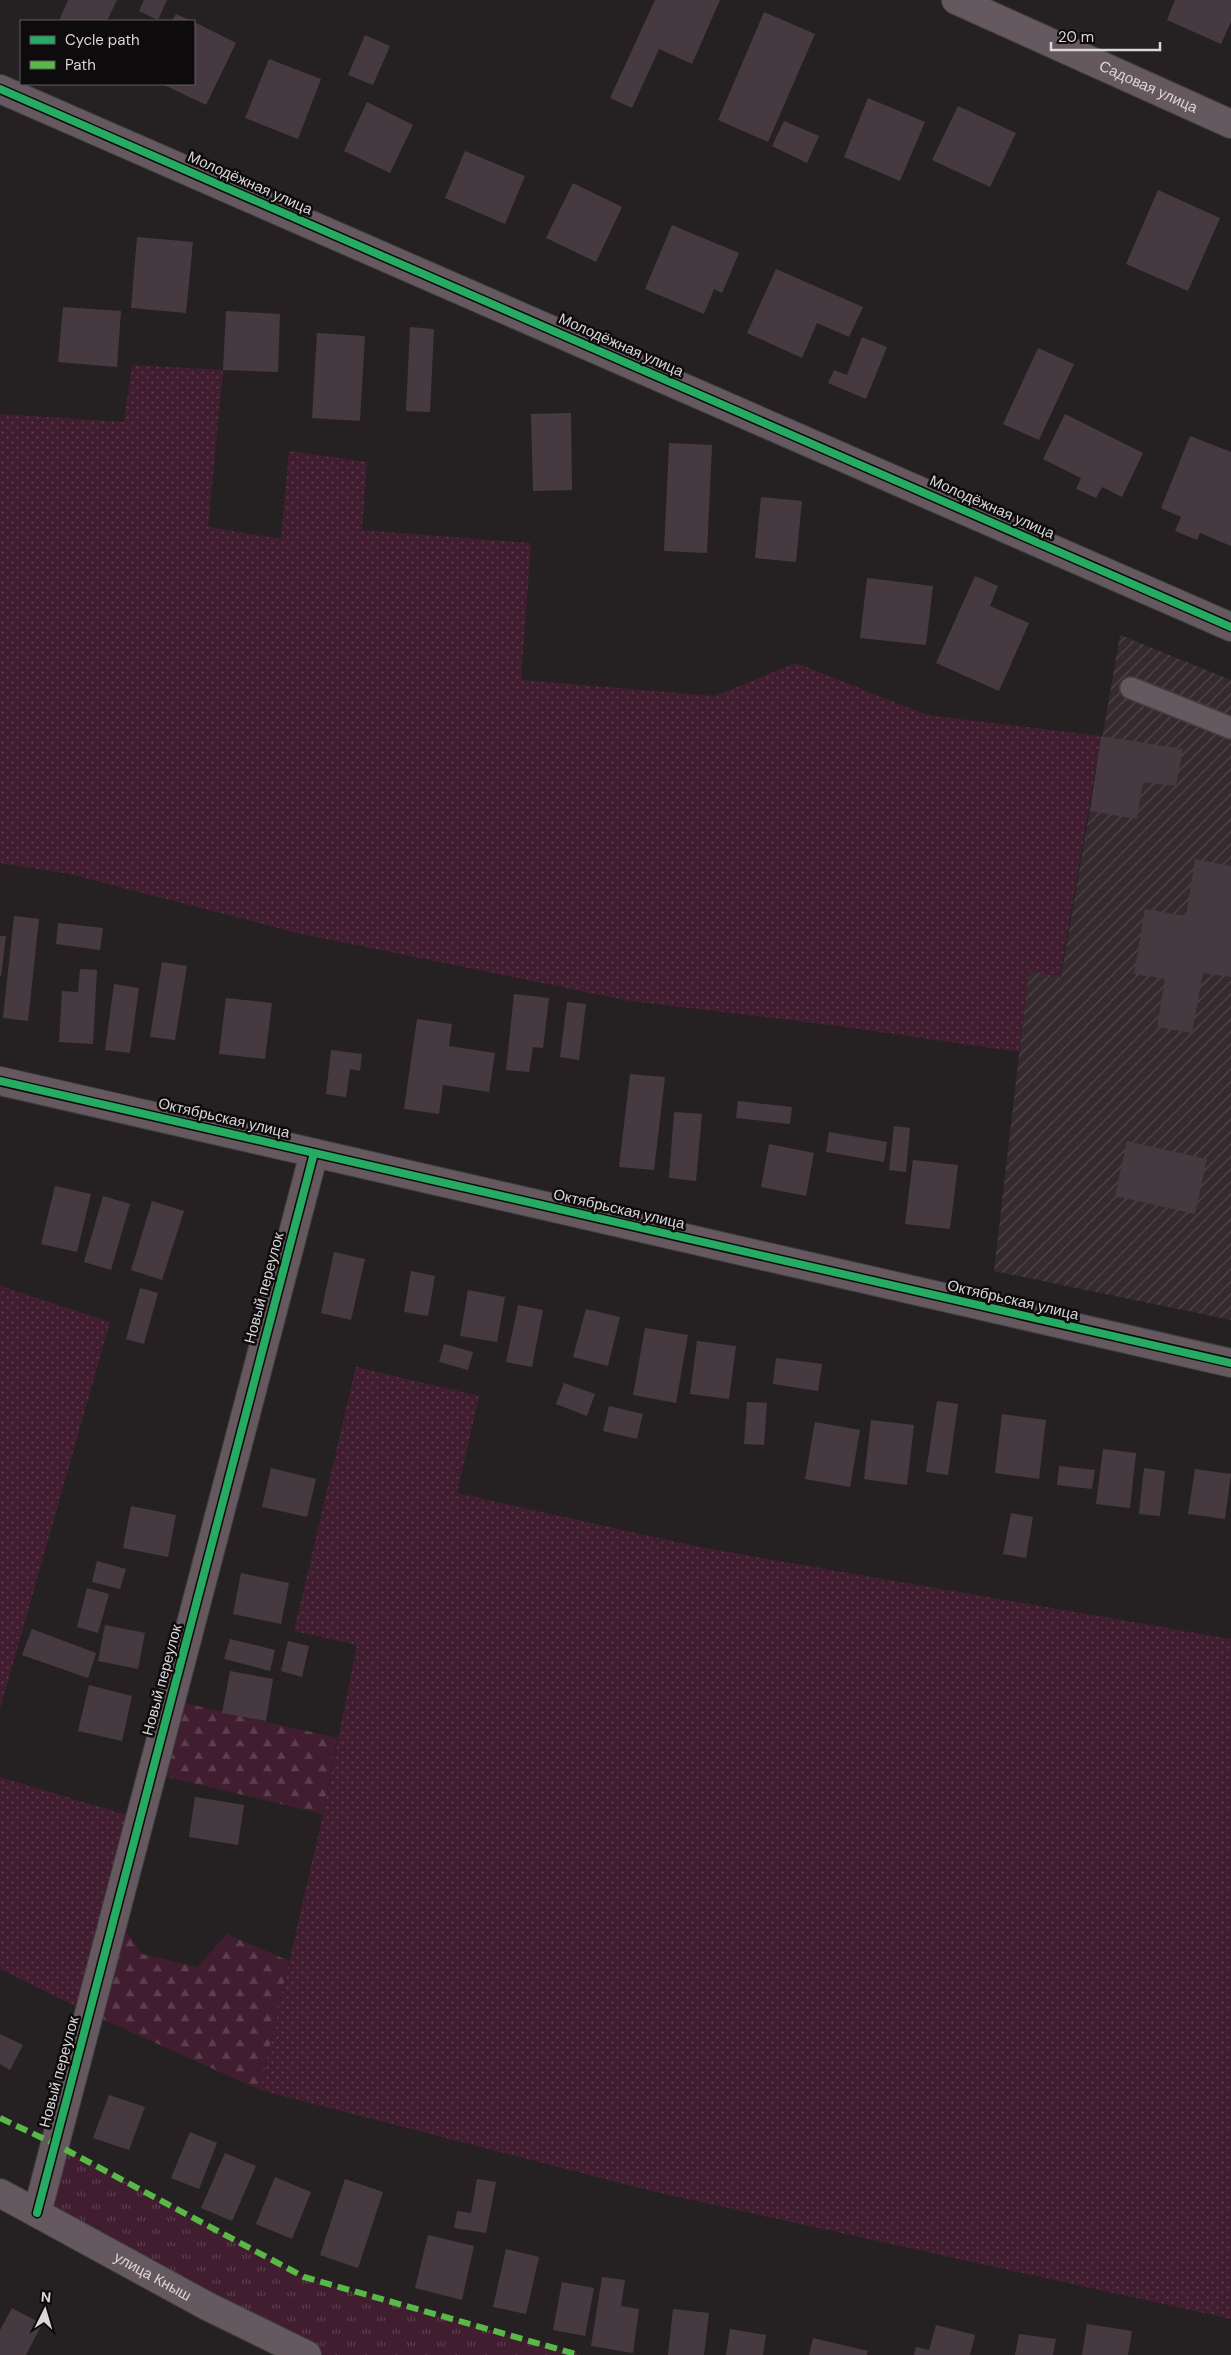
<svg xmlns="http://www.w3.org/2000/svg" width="1231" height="2355" font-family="'DM Sans',sans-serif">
  <defs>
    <pattern id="industrial-furrows" width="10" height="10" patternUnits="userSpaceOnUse" patternTransform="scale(1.25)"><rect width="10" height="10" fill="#352a2e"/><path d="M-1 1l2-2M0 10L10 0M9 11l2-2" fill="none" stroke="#52484c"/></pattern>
    <pattern id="grass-tufts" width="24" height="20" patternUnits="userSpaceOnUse" patternTransform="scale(1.25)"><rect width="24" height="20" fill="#411e2f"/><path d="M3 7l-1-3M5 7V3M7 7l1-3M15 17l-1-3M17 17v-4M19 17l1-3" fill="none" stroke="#5c3e4c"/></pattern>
    <pattern id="forest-firs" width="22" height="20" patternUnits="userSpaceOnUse" patternTransform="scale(1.25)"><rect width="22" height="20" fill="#411e2f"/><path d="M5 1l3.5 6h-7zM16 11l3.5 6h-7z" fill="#5c3e4c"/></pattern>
    <pattern id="park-dots" width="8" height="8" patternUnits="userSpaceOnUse" patternTransform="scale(1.25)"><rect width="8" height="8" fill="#411e2f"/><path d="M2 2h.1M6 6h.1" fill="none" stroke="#5c3e4c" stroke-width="1.8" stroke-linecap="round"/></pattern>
  </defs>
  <rect width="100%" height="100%" fill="#252123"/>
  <polygon fill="url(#industrial-furrows)" points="1120,635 1231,680 1231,1320 994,1271 1029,970 1061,977"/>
  <polygon fill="url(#grass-tufts)" points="55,2144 304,2277 579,2355 307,2355 37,2213"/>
  <g fill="url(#forest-firs)">
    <polygon points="171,1700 337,1738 323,1814 151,1773"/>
    <polygon points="115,1915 142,1954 197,1967 227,1934 289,1961 260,2090 89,2013"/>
  </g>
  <g fill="url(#park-dots)">
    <polygon points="132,365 223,370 208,527 281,539 289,451 367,462 362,530 531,543 521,680 715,696 796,663 927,715 1101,736 1060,978 1029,970 1019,1052 838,1026 630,1001 297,933 70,874 0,863 0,414 124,422"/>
    <polygon points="0,1286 110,1322 0,1709"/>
    <polygon points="356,1367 479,1396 457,1493 699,1547 1231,1639 1231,2319 647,2190 260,2090 323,1814 357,1645 294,1631"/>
    <polygon points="0,1777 140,1819 89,2013 0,1969"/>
  </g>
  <g fill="#463a40">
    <polygon points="68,0 117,0 107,21 59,21"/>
    <polygon points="144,0 167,0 158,20 139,11"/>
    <polygon points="655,0 720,0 692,64 659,49 632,108 610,98"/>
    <polygon points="1175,0 1231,0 1231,22 1221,44 1167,20"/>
    <polygon points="764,12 815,34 768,142 718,120"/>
    <polygon points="176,14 192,21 172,21"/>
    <polygon points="194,22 236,43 206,105 162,84 194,84"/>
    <polygon points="365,35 390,46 373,85 348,75"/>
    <polygon points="269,59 321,79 298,139 245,118"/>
    <polygon points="868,98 925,122 900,181 844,157"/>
    <polygon points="367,102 413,125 390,173 344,151"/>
    <polygon points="958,106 1016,133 990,187 932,160"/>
    <polygon points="784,121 819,136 807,163 772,146"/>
    <polygon points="465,151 525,176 505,224 445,198"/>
    <polygon points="573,183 622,207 596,262 546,238"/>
    <polygon points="1158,190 1220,218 1188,291 1126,264"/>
    <polygon points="672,225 739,253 722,293 714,289 704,314 645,289"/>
    <polygon points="137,237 193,242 186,313 131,308"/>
    <polygon points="776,269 863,307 849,337 817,323 802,358 747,333"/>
    <polygon points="63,307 121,311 117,367 58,362"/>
    <polygon points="226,311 280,314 278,372 223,370"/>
    <polygon points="410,327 434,329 430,412 406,411"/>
    <polygon points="317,333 365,336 360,421 312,418"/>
    <polygon points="862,337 887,347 866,399 828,383 834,370 847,375"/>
    <polygon points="1038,348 1074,364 1039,440 1003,424"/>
    <polygon points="571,413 572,490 533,491 531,414"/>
    <polygon points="1065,414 1143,453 1122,497 1102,487 1096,498 1076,489 1081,478 1043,459"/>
    <polygon points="1190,436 1231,452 1231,546 1200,533 1197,540 1175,531 1181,517 1161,508"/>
    <polygon points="669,443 712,445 707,553 664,551"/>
    <polygon points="761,497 802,501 796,562 755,558"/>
    <polygon points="975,576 998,586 990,606 1029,623 999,691 936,663"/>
    <polygon points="867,578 933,586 926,645 860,638"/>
    <polygon points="1101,736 1183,749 1176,786 1143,782 1137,819 1090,811"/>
    <polygon points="1195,859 1231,866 1231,977 1203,973 1192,1033 1157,1027 1165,979 1134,974 1145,909 1186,916"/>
    <polygon points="14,916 39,919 28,1021 3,1018"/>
    <polygon points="58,923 103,928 100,950 56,944"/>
    <polygon points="0,936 6,936 1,976 0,976"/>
    <polygon points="162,962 187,966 175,1040 150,1037"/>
    <polygon points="80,969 97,970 93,1044 59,1042 62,991 78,992"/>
    <polygon points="114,984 139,988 130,1053 105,1050"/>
    <polygon points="514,994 549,998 543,1048 533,1047 529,1072 506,1070"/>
    <polygon points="226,998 272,1003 265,1059 219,1054"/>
    <polygon points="567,1002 586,1004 579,1060 560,1057"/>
    <polygon points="417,1019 452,1024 449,1046 495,1053 489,1092 443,1085 439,1114 404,1109"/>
    <polygon points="331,1050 362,1054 360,1071 350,1069 346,1097 326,1094"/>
    <polygon points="630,1074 665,1077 654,1170 619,1167"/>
    <polygon points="738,1101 792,1107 790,1124 736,1118"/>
    <polygon points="674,1112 702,1114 696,1181 669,1178"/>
    <polygon points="894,1126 910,1128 906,1172 889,1170"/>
    <polygon points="829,1132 887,1142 884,1162 826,1152"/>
    <polygon points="1127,1141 1207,1159 1195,1214 1115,1196"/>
    <polygon points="769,1144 814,1153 806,1196 761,1187"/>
    <polygon points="913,1160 958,1165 950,1229 905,1224"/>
    <polygon points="55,1186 91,1194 77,1252 41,1244"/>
    <polygon points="103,1196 130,1204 111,1270 84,1262"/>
    <polygon points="152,1201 184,1211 162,1280 131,1270"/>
    <polygon points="334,1252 365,1259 351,1320 321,1313"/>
    <polygon points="411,1271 435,1276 428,1316 404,1312"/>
    <polygon points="140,1288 158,1293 144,1344 126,1339"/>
    <polygon points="468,1290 505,1297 497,1342 460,1336"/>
    <polygon points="518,1305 543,1310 532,1367 506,1362"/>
    <polygon points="586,1309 620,1317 608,1366 573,1357"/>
    <polygon points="645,1328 688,1335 676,1403 633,1395"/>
    <polygon points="697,1341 736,1346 729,1399 690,1394"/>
    <polygon points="444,1344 473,1352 468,1370 439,1362"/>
    <polygon points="776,1358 822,1364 818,1391 773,1384"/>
    <polygon points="564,1383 595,1394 587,1416 556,1404"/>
    <polygon points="937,1401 958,1404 948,1475 926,1472"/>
    <polygon points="747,1402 767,1403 764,1445 744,1444"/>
    <polygon points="609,1406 643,1414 637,1439 603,1431"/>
    <polygon points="1002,1414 1046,1420 1039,1479 995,1473"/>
    <polygon points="871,1420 914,1425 907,1485 864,1479"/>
    <polygon points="815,1422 860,1430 850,1487 805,1479"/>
    <polygon points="1103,1449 1136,1453 1130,1508 1096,1504"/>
    <polygon points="1059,1466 1095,1470 1092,1489 1057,1485"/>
    <polygon points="271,1468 316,1479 307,1517 262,1507"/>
    <polygon points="1144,1468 1165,1471 1160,1516 1139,1514"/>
    <polygon points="1195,1469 1231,1474 1225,1519 1188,1514"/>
    <polygon points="131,1506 176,1515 168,1557 123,1548"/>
    <polygon points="1011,1513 1033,1517 1026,1558 1003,1554"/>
    <polygon points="97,1561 126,1569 120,1589 92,1582"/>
    <polygon points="241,1573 289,1583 281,1624 233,1614"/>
    <polygon points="87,1588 109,1594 98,1633 77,1627"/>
    <polygon points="105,1625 145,1633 138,1669 98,1661"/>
    <polygon points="32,1629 96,1653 88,1678 22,1655"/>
    <polygon points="230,1639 275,1650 270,1671 224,1659"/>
    <polygon points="288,1641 309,1646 302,1677 281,1671"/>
    <polygon points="230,1671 273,1679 266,1721 222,1713"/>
    <polygon points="89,1685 132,1696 122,1741 78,1731"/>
    <polygon points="195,1797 244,1805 238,1845 189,1837"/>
    <polygon points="0,2034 23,2045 10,2070 0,2064"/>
    <polygon points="109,2095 145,2107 129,2150 93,2138"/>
    <polygon points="190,2132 217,2143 199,2189 171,2178"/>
    <polygon points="225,2153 256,2166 232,2221 201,2208"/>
    <polygon points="275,2177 311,2192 292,2239 256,2224"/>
    <polygon points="345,2179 383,2192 358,2268 320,2255"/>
    <polygon points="477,2179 496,2182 486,2233 454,2228 457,2211 471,2213"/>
    <polygon points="428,2235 474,2246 462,2300 415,2288"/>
    <polygon points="506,2249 539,2257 526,2314 493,2307"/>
    <polygon points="602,2277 625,2280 621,2306 639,2309 633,2353 591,2346"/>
    <polygon points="562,2282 594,2288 585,2336 553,2330"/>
    <polygon points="12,2308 42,2324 26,2355 0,2355 0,2330"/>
    <polygon points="673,2309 709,2313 704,2355 668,2355"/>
    <polygon points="1087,2324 1132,2331 1128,2355 1082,2355"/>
    <polygon points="936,2325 975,2335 970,2355 914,2355 916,2347 929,2350"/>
    <polygon points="730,2329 766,2335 763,2355 726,2355"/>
    <polygon points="1019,2334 1056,2339 1053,2355 1015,2355"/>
    <polygon points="813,2338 868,2351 867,2355 809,2355"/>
  </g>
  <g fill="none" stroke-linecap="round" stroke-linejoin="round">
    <g stroke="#413f40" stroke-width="24">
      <polyline id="service" points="1131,688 1231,728"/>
    </g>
    <g stroke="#413f40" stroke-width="30">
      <g id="minor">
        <path id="s1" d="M956 0 1231 124"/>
        <polyline points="0,89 1231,627"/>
        <polyline points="0,1081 1231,1363"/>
        <polyline points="37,2213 314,1153"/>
      </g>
    </g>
    <g stroke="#413f40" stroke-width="30">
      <g id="tertiary">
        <path id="s2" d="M0 2193 207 2306 307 2355"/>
      </g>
    </g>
    <use href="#service" stroke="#65585e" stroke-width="21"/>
    <use href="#minor" stroke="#65585e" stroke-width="28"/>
    <use href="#tertiary" stroke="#65585e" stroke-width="28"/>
    <polyline stroke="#58b947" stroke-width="6" stroke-dasharray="12 6" stroke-linecap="butt" points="0,2118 55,2144 304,2277 579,2355"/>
    <g stroke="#0d0b0c" stroke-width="11">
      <g id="cycleway">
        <polyline points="0,89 1231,627"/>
        <polyline points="0,1081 1231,1363"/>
        <polyline points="37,2213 314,1153"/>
      </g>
    </g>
    <use href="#cycleway" stroke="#26ab63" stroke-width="8"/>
  </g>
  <g text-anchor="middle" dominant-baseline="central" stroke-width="5" stroke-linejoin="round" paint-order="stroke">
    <g font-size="15" fill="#dbd7d8" stroke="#0d0b0c">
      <text stroke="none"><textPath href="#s1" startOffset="211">Садовая улица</textPath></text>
      <text transform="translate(250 183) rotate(24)">Молодёжная улица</text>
      <text transform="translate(621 345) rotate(24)">Молодёжная улица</text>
      <text transform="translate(992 507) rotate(24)">Молодёжная улица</text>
      <text transform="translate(224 1118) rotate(13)">Октябрьская улица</text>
      <text transform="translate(619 1209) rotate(13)">Октябрьская улица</text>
      <text transform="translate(264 1288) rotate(-75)">Новый переулок</text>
      <text transform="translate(1013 1300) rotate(13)">Октябрьская улица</text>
      <text transform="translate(162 1680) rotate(-75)">Новый переулок</text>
      <text transform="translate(59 2072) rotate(-75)">Новый переулок</text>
      <text stroke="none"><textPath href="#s2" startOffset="174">улица Кныш</textPath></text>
    </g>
  </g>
  <rect x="20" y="20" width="175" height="65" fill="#0d0b0c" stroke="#5f5d5e"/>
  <rect x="30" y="36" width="25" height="8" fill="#26ab63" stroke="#5f5d5e"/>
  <text x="65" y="45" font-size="15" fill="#dbd7d8">Cycle path</text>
  <rect x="30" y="61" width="25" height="8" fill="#58b947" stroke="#5f5d5e"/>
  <text x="65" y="70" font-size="15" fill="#dbd7d8">Path</text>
  <g transform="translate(45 2310) rotate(5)" stroke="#0d0b0c" stroke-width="4" paint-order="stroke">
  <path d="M0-4L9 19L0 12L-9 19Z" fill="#dbd7d8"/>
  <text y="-8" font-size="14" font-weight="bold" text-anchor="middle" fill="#dbd7d8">N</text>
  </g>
  <path d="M1051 42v8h109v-8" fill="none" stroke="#dbd7d8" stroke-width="2.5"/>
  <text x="1058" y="42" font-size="15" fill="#dbd7d8" stroke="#0d0b0c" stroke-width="4" paint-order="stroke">20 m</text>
</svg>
